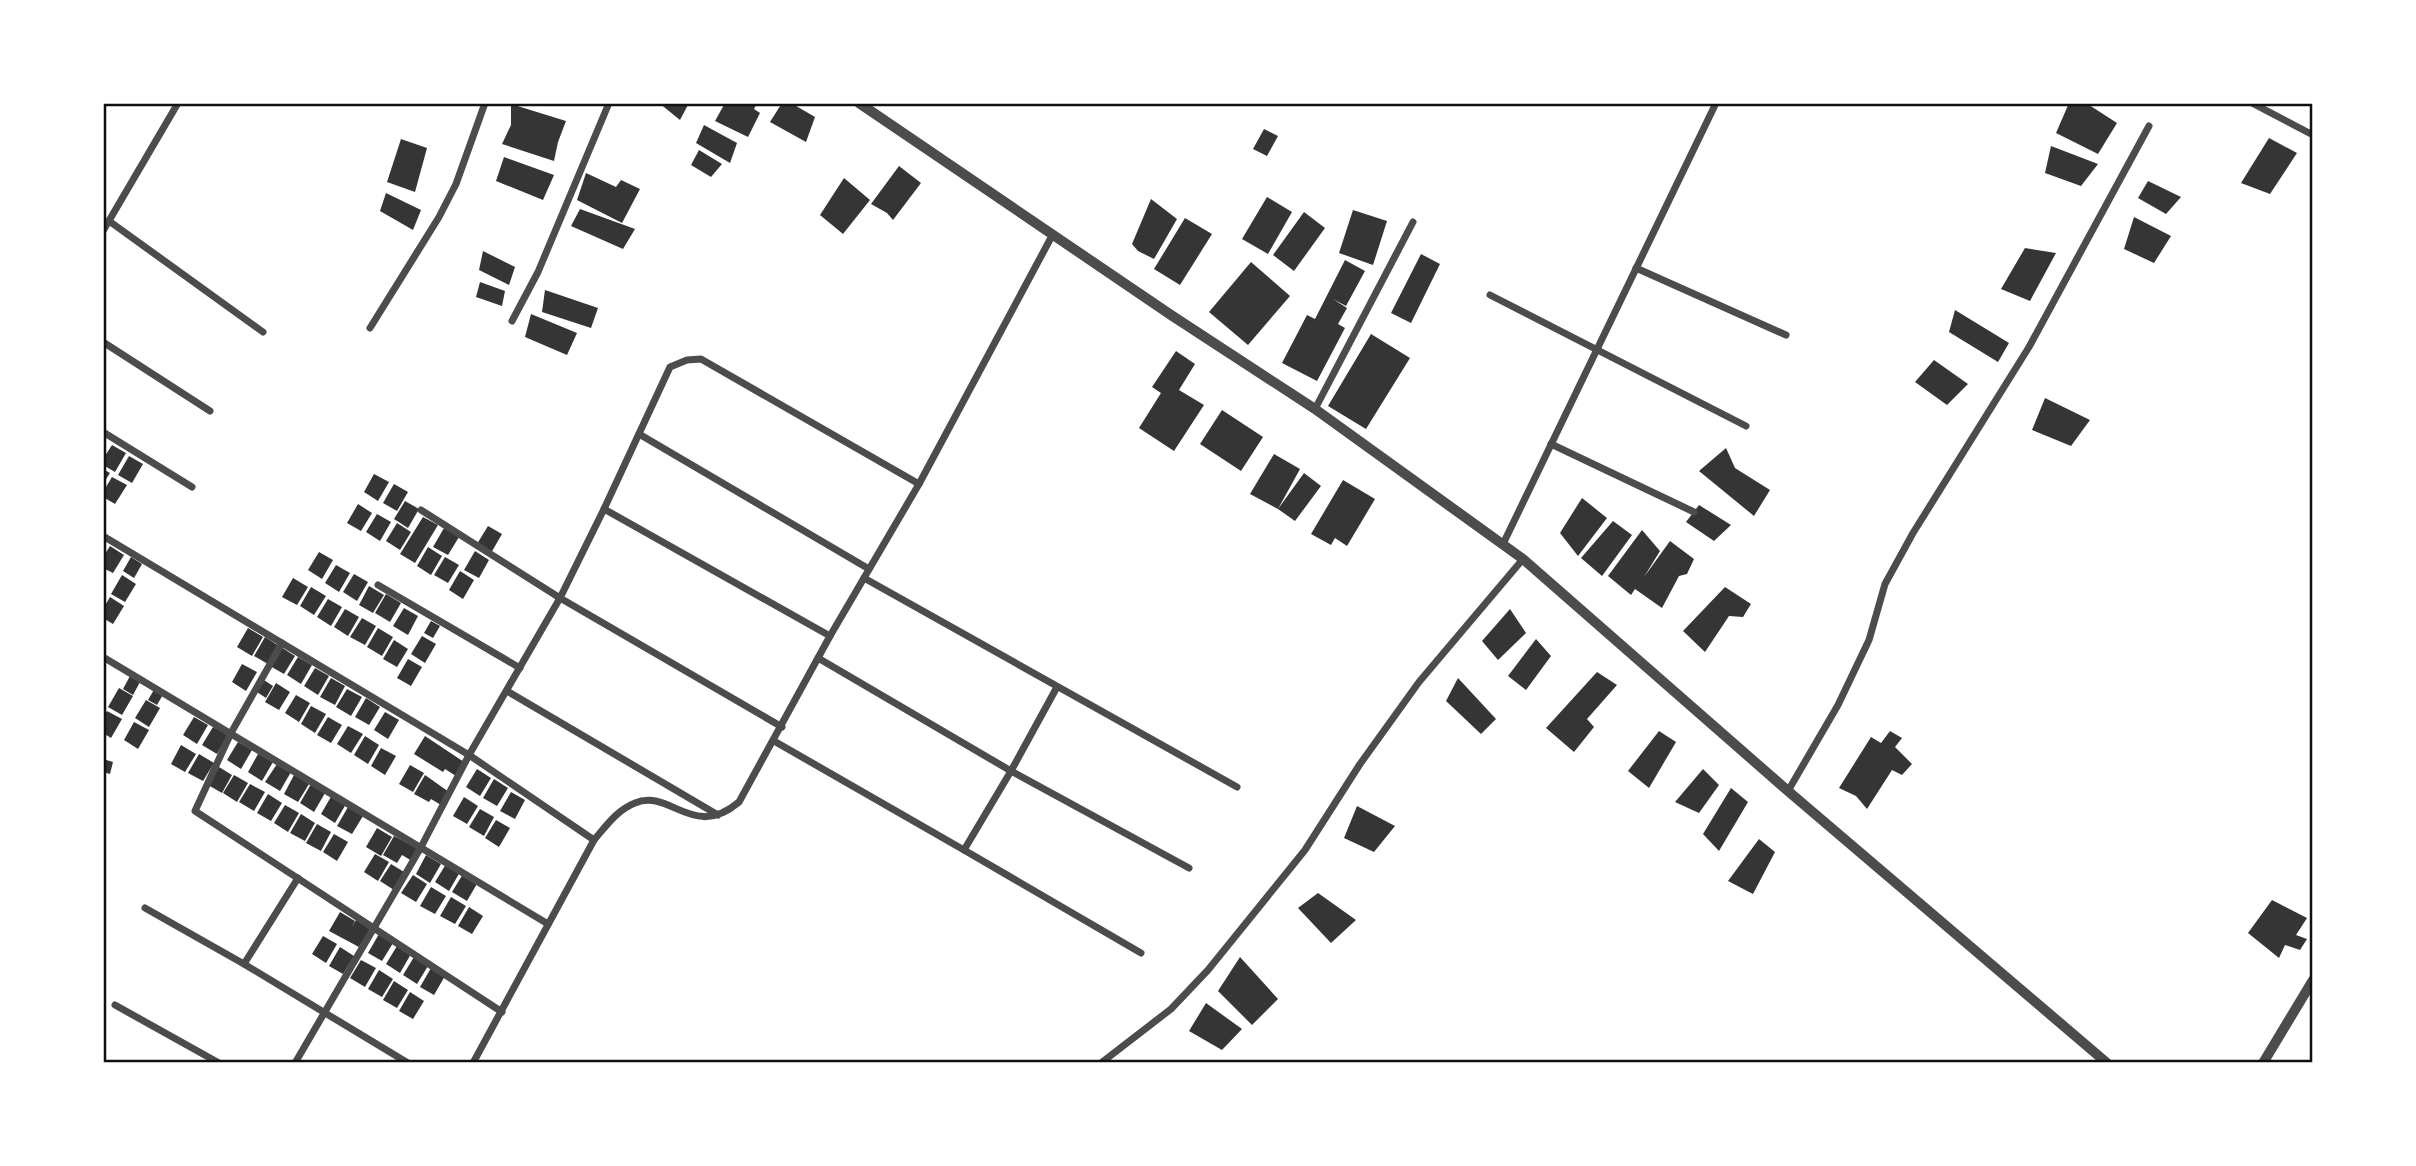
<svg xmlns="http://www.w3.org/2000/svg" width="2416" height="1166" font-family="'DejaVu Sans',sans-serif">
  <rect width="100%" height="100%" fill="#fff"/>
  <g fill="#353535">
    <polygon points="659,103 689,103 680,120"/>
    <polygon points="725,103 757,103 754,109 760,113 748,137 715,121"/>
    <polygon points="782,103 791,103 815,117 806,142 770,122"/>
    <polygon points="2069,103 2086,103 2117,123 2098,154 2056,133"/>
    <polygon points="511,104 566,121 558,142 554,161 502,144 511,125"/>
    <polygon points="704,125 737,143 730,163 696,143"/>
    <polygon points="1264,129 1278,136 1267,156 1253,149"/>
    <polygon points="2269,138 2297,153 2270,194 2241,183"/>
    <polygon points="401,139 427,148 415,192 387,182"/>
    <polygon points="2051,146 2098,164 2081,186 2045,173"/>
    <polygon points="699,150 722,164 711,177 691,165"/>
    <polygon points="504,157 554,175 543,200 496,181"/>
    <polygon points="899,166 921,183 893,220 887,213 871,204"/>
    <polygon points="586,173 616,187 621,180 640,189 622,223 577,200"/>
    <polygon points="844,178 870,200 843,234 820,215"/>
    <polygon points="2148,181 2181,197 2166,214 2138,198"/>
    <polygon points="386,193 421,210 413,230 380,211"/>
    <polygon points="1267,197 1292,212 1268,254 1242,239"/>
    <polygon points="1151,199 1177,219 1154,259 1138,251 1132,244"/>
    <polygon points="580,209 635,229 623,249 571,226"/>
    <polygon points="1353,210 1387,221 1373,265 1339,253"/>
    <polygon points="1304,212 1325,228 1294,271 1273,255"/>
    <polygon points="2134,217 2171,236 2154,263 2124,249"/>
    <polygon points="1185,218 1212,234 1180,285 1154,269"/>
    <polygon points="2025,248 2056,253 2030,301 2001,289"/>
    <polygon points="483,251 515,267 509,285 479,270"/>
    <polygon points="1421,254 1440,264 1411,323 1391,313"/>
    <polygon points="1345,260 1365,271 1346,306 1333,299 1347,308 1338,324 1345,328 1317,381 1282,363 1307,315 1315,319"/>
    <polygon points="1251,262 1290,296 1248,345 1209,312"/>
    <polygon points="480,282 505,291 502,306 476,297"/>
    <polygon points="545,290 598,308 591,328 542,312"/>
    <polygon points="1955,310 2009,343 1998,362 1949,332"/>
    <polygon points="531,314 577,333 567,355 525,337"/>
    <polygon points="1371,334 1410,358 1366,429 1328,406"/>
    <polygon points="1176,351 1195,364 1179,390 1204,405 1174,451 1139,428 1161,393 1152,387"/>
    <polygon points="1934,360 1968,384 1947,405 1915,382"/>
    <polygon points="2045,398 2090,420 2071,446 2032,430"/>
    <polygon points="1222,410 1263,437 1241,471 1200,444"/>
    <polygon points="112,445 126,453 115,472 103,465 103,459"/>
    <polygon points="1726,448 1735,468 1770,490 1754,516 1699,471"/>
    <polygon points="1274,454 1300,469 1278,509 1304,473 1321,486 1295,521 1278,509 1250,494"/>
    <polygon points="129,456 143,464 132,483 118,475"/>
    <polygon points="103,469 110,473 103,484"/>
    <polygon points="374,474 389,482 378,501 364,492"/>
    <polygon points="112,477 127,485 115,504 103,497 103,492"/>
    <polygon points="1343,480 1375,499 1347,546 1335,538 1331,545 1311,534"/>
    <polygon points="394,484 408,492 397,511 383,503"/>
    <polygon points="1582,498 1607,518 1578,556 1560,533"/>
    <polygon points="405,501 419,509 408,528 394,519"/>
    <polygon points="358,504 372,513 361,531 347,523"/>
    <polygon points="1699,505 1731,525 1714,541 1686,522"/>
    <polygon points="377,514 391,522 380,541 366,532"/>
    <polygon points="423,517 438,525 415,563 400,554"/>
    <polygon points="1613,521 1632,535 1602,576 1581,558"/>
    <polygon points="397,523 411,532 400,550 386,541"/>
    <polygon points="488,526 502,534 491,553 477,544"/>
    <polygon points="444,528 459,537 448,555 433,547"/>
    <polygon points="1642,530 1660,551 1644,577 1670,541 1694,559 1687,574 1679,576 1662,608 1635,589 1631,595 1608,576"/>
    <polygon points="110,546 124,555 113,573 103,568 103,557"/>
    <polygon points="428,547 442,556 431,575 417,566"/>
    <polygon points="475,551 489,560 479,578 464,570"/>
    <polygon points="319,552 333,560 322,579 308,570"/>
    <polygon points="131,557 142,564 134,578 123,571"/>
    <polygon points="445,557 459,565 448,583 434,575"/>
    <polygon points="336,565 350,573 339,592 325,583"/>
    <polygon points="460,571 474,580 463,599 449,590"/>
    <polygon points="354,574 368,582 357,601 343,592"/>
    <polygon points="122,575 136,584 125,602 111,594"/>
    <polygon points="293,578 308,587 297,605 282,597"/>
    <polygon points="369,586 384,595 373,613 359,605"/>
    <polygon points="311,587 326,596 314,615 300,606"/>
    <polygon points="1725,587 1751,604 1743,617 1729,616 1705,652 1683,631"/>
    <polygon points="386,594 401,603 390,622 375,613"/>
    <polygon points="110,597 124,606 113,624 103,618 103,609"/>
    <polygon points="328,599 342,607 331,626 317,617"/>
    <polygon points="404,608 418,616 408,635 393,626"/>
    <polygon points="345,609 359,617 348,636 334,627"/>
    <polygon points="1510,609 1526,633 1498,660 1482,641"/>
    <polygon points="362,618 376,626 365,645 350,637"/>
    <polygon points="431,621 440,626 433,638 424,633"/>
    <polygon points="248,628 263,637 252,656 237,647"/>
    <polygon points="378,628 393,637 382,656 367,647"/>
    <polygon points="422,636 436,644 425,663 411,654"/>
    <polygon points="265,637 279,646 268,664 254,656"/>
    <polygon points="1536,639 1551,656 1526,690 1508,676"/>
    <polygon points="394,640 408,649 397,667 383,659"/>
    <polygon points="281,647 295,656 284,674 270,666"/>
    <polygon points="298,657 312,665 301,684 287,675"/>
    <polygon points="408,659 422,667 411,686 397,678"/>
    <polygon points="242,664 257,672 246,691 232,682"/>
    <polygon points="315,668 329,676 318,695 304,686"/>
    <polygon points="1597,672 1617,685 1587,719 1594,727 1574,752 1546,728"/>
    <polygon points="130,676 140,682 133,695 123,689"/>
    <polygon points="331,678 345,686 335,705 320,697"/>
    <polygon points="1458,678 1496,719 1481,734 1446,701"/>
    <polygon points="264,680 273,686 266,698 257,692"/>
    <polygon points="276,683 290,692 279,710 265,702"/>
    <polygon points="119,688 133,696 122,715 108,707"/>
    <polygon points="155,688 164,693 157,705 148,700"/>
    <polygon points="347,689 362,697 351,716 336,707"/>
    <polygon points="296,695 310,703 299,722 285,713"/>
    <polygon points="366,698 380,707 369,725 355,717"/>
    <polygon points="146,700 160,708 149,727 135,718"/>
    <polygon points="311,706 326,714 315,733 301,724"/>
    <polygon points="107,711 122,719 111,738 103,733 103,718"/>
    <polygon points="385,712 399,720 388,739 374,730"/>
    <polygon points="194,717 208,725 197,744 183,735"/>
    <polygon points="328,717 342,725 331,743 317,735"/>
    <polygon points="134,722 149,730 138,749 124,740"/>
    <polygon points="348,726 363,734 351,753 337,744"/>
    <polygon points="213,727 228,735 217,754 202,745"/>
    <polygon points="1659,731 1676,742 1649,788 1628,771"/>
    <polygon points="1890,731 1902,738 1895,747 1912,764 1902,775 1892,770 1867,809 1856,796 1839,788 1871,737 1881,743"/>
    <polygon points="365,736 379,745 368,764 354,755"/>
    <polygon points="425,736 464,762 456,776 445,769 443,772 414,754"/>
    <polygon points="238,742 252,750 241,769 227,760"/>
    <polygon points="181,745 196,754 185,772 171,764"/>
    <polygon points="381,748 396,756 385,775 371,766"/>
    <polygon points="199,754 214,763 203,781 188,773"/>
    <polygon points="258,754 273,762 262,781 248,772"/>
    <polygon points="103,759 113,762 110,774 103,772"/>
    <polygon points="277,764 291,772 280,791 265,782"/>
    <polygon points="410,765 424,773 413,792 399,784"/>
    <polygon points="219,767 232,775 222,793 208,785"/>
    <polygon points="477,769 491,778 480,796 466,787"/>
    <polygon points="1703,769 1719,785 1699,813 1675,802"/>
    <polygon points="234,775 248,783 237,802 223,793"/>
    <polygon points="294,775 309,784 298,802 284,794"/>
    <polygon points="425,775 449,792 441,805 431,799 429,802 414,794"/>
    <polygon points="494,779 508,788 497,806 483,798"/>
    <polygon points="250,784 265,792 254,811 239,802"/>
    <polygon points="311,784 325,793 314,812 300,803"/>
    <polygon points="1731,788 1748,802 1719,851 1703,834"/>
    <polygon points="511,792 525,800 515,819 500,811"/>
    <polygon points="268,794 282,803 271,821 257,813"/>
    <polygon points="332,795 346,804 335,823 321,814"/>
    <polygon points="464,797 478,806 467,824 453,816"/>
    <polygon points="285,805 299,813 288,832 274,823"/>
    <polygon points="1357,806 1395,826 1374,852 1344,838"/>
    <polygon points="348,807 363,816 352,834 337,826"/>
    <polygon points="480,809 494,817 484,836 469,827"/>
    <polygon points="301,814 315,823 305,841 290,833"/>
    <polygon points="496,820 510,828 499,847 485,838"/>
    <polygon points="317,824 331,832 321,851 306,843"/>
    <polygon points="377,828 392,837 381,856 366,847"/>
    <polygon points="334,834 348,842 337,861 323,852"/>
    <polygon points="394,836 419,849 412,861 402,855 397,863 383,855"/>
    <polygon points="1759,839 1775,852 1753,894 1728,881"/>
    <polygon points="375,854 389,862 378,881 364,872"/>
    <polygon points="426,855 441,864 430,883 416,874"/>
    <polygon points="391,864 404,872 394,890 380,881"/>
    <polygon points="446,864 460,872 449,891 435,882"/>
    <polygon points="463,874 478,882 467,901 452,892"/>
    <polygon points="413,875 427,884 416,902 401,893"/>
    <polygon points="431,887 446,896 435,914 420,906"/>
    <polygon points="1318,893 1356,920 1331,943 1298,908"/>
    <polygon points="451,897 466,906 455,924 440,916"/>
    <polygon points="2272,900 2307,918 2296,935 2307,939 2300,950 2285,945 2279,958 2248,933"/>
    <polygon points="469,907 483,916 472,934 458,926"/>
    <polygon points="340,912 355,921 351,928 356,920 370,929 359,947 329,931"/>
    <polygon points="379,934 393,943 382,961 368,953"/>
    <polygon points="323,936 337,944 326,963 312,954"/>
    <polygon points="397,946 411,954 400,973 386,964"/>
    <polygon points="340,947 354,956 343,974 329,966"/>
    <polygon points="414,957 428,966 417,984 403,975"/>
    <polygon points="1240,957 1278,999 1252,1025 1218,991"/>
    <polygon points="361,960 376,968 365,987 350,978"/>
    <polygon points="431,968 445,976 434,995 420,987"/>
    <polygon points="379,970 393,979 382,997 368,989"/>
    <polygon points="394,981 408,990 397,1008 383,1000"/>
    <polygon points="410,992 424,1001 413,1019 399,1011"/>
    <polygon points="1206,1003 1242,1029 1222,1050 1189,1031"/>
  </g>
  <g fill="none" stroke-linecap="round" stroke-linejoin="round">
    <g stroke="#4c4c4c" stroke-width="7">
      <polyline points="2252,103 2313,135"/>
      <polyline points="109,221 263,332"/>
      <polyline points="103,231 178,103"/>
      <polyline points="1636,268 1786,335"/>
      <polyline points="1490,295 1746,426"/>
      <polyline points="512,321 538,272 609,103"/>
      <polyline points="370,328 439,217 456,184 485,103"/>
      <polyline points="103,342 210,411"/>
      <polyline points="1315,409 1413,222"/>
      <polyline points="103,432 192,487"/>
      <polyline points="639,434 869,569"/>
      <polyline points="1551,444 1694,512"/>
      <polyline points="604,509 670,367 687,360 701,359 919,484"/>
      <polyline points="103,536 469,755 594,840"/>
      <polyline points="1503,544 1716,103"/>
      <polyline points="864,578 1237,787"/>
      <polyline points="378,585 520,668"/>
      <polyline points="282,643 231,733 195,811 502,1012"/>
      <polyline points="103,657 548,924"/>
      <polyline points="1057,687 1011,771 1189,868"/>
      <polyline points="507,691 718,815"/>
      <polyline points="782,727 560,598 604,509 830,636"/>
      <polyline points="774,741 964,850 1011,771 818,658"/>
      <polyline points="1788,791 1838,705 1869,640 1885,584 1913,533 2029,347 2149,126"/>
      <polyline points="964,850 1141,953"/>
      <polyline points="298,878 244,964 408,1063"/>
      <polyline points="145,908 244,964"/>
      <polyline points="115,1005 219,1063"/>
      <polyline points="295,1063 420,849 469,755 560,598 421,510"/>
      <path d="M473 1063 594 840C606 826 617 810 635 803 670 788 693 841 739 802L830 636 919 484 1053 234"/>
      <polyline points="1101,1063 1171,1009 1208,970 1305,850 1360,764 1419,682 1523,559"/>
    </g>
    <g stroke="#4c4c4c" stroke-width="10">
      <polyline points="859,103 1171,315 1315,409 1523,559 1788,791 2107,1063"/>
      <polyline points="2263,1063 2313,980"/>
    </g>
  </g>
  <rect width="2416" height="1166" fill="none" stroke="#ffffff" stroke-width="210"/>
  <rect x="105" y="105" width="2206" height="956" fill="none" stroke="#111" stroke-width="2.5"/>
</svg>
